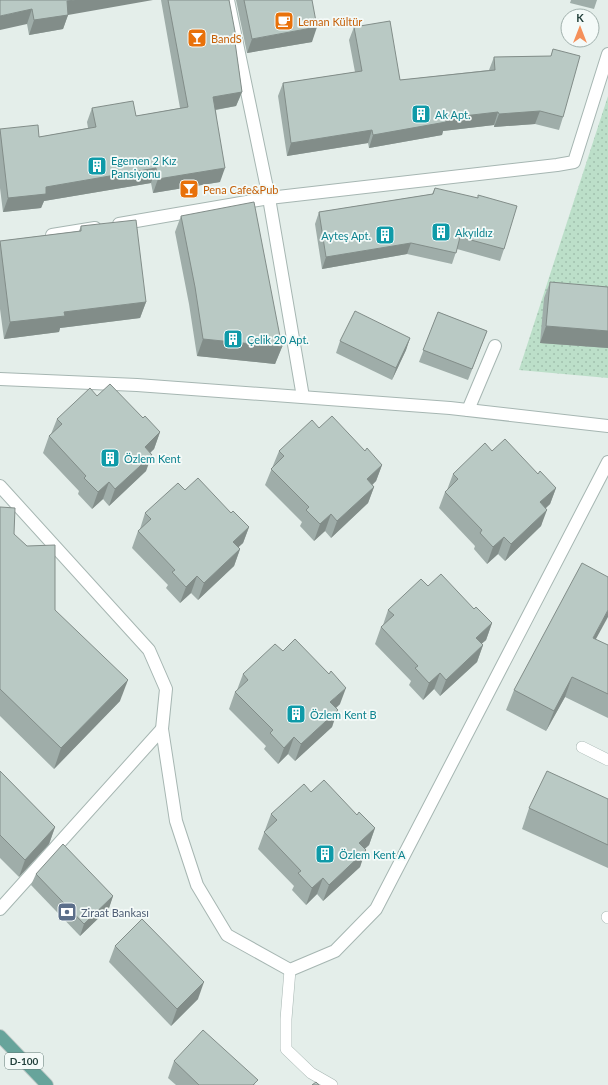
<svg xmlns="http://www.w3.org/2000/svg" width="608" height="1085" font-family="Lato,sans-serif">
  <defs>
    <pattern id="grass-dots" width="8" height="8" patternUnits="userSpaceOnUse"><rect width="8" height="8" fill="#bcdfc9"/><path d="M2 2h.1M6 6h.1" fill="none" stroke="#a1c0ae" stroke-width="1.8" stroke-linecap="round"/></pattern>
  </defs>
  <rect width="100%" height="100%" fill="#e4eeea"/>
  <polygon fill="url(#grass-dots)" points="608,96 608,378 519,370"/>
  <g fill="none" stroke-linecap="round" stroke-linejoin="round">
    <g stroke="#a6b6b2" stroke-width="12">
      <g id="lane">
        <polyline points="582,747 608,760"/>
        <polyline points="607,917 608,918"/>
        <polyline points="290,970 286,1019 286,1049 311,1073 332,1085"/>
      </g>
    </g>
    <g stroke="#a6b6b2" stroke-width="14">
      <g id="street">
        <polyline points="228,0 269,198 303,397"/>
        <polyline points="119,224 269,198 557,165 574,162 608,54"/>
        <polyline points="52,235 95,228"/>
        <polyline points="0,379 137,385 450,408 608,426"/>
        <polyline points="468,410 495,346"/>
        <polyline points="0,486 149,650 166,689 162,729 176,821 197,885 227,935 290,970 335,951 376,909 608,462"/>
        <polyline points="0,909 162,729"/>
      </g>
    </g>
    <g stroke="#c1cac8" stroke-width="14">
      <polyline id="primary" points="0,1036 47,1085"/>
    </g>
    <use href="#lane" stroke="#fff" stroke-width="11"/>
    <use href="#street" stroke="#fff" stroke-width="12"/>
    <use href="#primary" stroke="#67a49b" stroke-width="12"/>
  </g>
  <g fill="#9fada9">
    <polygon points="0,0 68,15 63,29 29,35 27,24"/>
    <polygon points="161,0 229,0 242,92 236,106 216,110 220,182 153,193 151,183 44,201 41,208 3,212 0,188 0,129 39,137 88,128 87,122 92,108 136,116 180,108"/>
    <polygon points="236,0 312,0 312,42 247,53"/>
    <polygon points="571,0 597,0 594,9 570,3"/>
    <polygon points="354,27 400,80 489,70 494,57 551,56 553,49 563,117 559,130 535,124 494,127 494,125 443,131 442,135 369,148 368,143 287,156 278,96 283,83 355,72 349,40"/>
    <polygon points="435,188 504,249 500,261 457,249 452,264 407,254 322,269 315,224 319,212 432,194"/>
    <polygon points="181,216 282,347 275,364 197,356 189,304 175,232"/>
    <polygon points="81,226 146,302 140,318 60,328 59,332 4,339 0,309 0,241 79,231"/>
    <polygon points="550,282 608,287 608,348 540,343 544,298"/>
    <polygon points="438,312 487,331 468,380 419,362"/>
    <polygon points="410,338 406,350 392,380 336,353 340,341"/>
    <polygon points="97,396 143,418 160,432 154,449 150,453 146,471 109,506 103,499 92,509 78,494 79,491 43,453 49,436 51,434 57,419"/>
    <polygon points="319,428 365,451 382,465 376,481 372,485 374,487 368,503 331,538 325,531 314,541 300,526 302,522 265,485 279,451"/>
    <polygon points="492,451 538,474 556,488 550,504 546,508 541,526 505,561 498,554 487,564 474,549 475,546 439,508 445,492 447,490 453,474"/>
    <polygon points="185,490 231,513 249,527 243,543 238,547 240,549 234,566 198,600 191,593 180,603 166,588 168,585 132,548 138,531 140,529 145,513"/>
    <polygon points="0,507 55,610 120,701 54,769 0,716"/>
    <polygon points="428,586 474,609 492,623 486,640 481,644 483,645 477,662 440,696 434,689 423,700 409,685 411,681 375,644 381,627 383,625 388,610"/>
    <polygon points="596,640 608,645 608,718 565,697 546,731 506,710 514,690"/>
    <polygon points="283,651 340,704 336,708 332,727 295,761 288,754 278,764 264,749 266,746 229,709 235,692 237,690 243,674"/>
    <polygon points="0,771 55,827 49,844 19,877 0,858"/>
    <polygon points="311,792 357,815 375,828 369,845 364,849 360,867 323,901 317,894 306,905 292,890 294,886 258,849 271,814"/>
    <polygon points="608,799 608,868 522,829 529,808"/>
    <polygon points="36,874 113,896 109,908 80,936 31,885"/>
    <polygon points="115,946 198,999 171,1026 109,962"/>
    <polygon points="174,1061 256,1085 176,1085 168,1078"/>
  </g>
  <g fill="#828d89">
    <polygon points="75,0 153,0 68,15 63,29 29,35 34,20 67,1"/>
    <polygon points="32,9 27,24 0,30 0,16"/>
    <polygon points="317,27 312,42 247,53 252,39"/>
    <polygon points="242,92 236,106 208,111 213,97"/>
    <polygon points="540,111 535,124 494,127 499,114"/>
    <polygon points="498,112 494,125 443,131 442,135 369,148 373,135 446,118"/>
    <polygon points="372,130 368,143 287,156 291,143"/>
    <polygon points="156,168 151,183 44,201 41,208 3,212 8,198 46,187"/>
    <polygon points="225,168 220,182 153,193 158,179"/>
    <polygon points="411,243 407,254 322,269 326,257"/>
    <polygon points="146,302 140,318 60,328 59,332 4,339 10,322 64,312"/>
    <polygon points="546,326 608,331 608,348 540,343"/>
    <polygon points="410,338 406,350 392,380 396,368"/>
    <polygon points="203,339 282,347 275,364 197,356"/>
    <polygon points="160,432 154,449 138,464 145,447"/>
    <polygon points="152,455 146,471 109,506 115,489"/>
    <polygon points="382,465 376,481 361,496 367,479"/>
    <polygon points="109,482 103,499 92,509 98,492"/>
    <polygon points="374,487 368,503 331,538 337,521"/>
    <polygon points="556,488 550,504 534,519 540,502"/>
    <polygon points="547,510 541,526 505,561 511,544"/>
    <polygon points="331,514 325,531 314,541 320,524"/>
    <polygon points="249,527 243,543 227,558 233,542"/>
    <polygon points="504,537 498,554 487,564 493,547"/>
    <polygon points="240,549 234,566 198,600 204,583"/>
    <polygon points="197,576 191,593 180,603 186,587"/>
    <polygon points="608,610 608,617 585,659 593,638"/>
    <polygon points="492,623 486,640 470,654 476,638"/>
    <polygon points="483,645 477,662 440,696 446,680"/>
    <polygon points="440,673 434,689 423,700 429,683"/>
    <polygon points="572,677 565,697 546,731 554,711"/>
    <polygon points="128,680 120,701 54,769 61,748"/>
    <polygon points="346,688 340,704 324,719 330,702"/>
    <polygon points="338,710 332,727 295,761 301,744"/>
    <polygon points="294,737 288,754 278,764 284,748"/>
    <polygon points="55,827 49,844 19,877 25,860"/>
    <polygon points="375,828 369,845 353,860 359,843"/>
    <polygon points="366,850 360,867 323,901 329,885"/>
    <polygon points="323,878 317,894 306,905 312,888"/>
    <polygon points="113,896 109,908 80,936 84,924"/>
    <polygon points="204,982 198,999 171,1026 177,1009"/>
  </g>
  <g fill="#b9c9c4" stroke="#828d89">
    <polygon points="0,0 75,0 67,1 68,15 34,20 32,9 0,16"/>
    <polygon points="168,0 229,0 237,42 235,42 242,92 213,97 225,168 158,179 156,168 46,187 46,194 8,198 0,129 38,125 39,137 96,127 92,108 133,101 136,116 188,107"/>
    <polygon points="244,0 312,0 317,27 252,39"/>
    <polygon points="390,21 400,80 495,70 494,57 551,56 553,49 580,56 563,117 540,111 499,114 498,112 446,118 446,122 373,135 372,130 291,143 283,83 362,71 354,27"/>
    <polygon points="435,188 478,198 478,195 517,206 504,249 460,237 456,253 411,243 326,257 319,212 433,194"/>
    <polygon points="254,202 282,347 203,339 195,287 181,216"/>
    <polygon points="136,220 146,302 64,312 65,316 10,322 0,241 81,231 81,226"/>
    <polygon points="550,282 608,287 608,331 546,326"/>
    <polygon points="355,311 410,338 396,368 340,341"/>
    <polygon points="438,312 487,331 472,369 423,350"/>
    <polygon points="110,384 143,418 145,416 160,432 145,447 152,455 115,489 109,482 98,492 84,478 86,476 49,436 62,424 57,419 90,388 97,396"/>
    <polygon points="332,416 365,451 367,448 382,465 367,479 374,487 337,521 331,514 320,524 306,510 309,507 271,469 284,456 279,451 312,420 319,428"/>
    <polygon points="505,439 538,474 540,471 556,488 540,502 547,510 511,544 504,537 493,547 480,533 482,530 445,492 458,479 453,474 485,443 492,451"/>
    <polygon points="198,478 231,513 233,511 249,527 233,542 240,549 204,583 197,576 186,587 172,572 175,570 138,531 151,519 145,513 178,483 185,490"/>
    <polygon points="0,507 15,508 14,534 27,546 55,545 55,610 128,680 61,748 0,689"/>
    <polygon points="582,563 608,577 608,610 593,638 608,645 608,694 572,677 554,711 514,690"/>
    <polygon points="441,574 474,609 476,607 492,623 476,638 483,645 446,680 440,673 429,683 415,668 418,666 381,627 394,615 388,610 421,579 428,586"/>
    <polygon points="295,639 329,674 331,671 346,688 330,702 338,710 301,744 294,737 284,748 270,733 273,730 235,692 248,680 243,674 275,644 283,651"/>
    <polygon points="0,771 55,827 25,860 0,835"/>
    <polygon points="547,771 608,799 608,845 529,808"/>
    <polygon points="324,780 357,815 359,812 375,828 359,843 366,850 329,885 323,878 312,888 298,873 301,871 264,832 277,820 271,814 304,784 311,792"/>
    <polygon points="63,844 113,896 84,924 36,874"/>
    <polygon points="142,919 204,982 177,1009 115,946"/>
    <polygon points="203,1030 258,1080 253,1085 199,1085 174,1061"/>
    <polygon points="316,1082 319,1085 312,1085"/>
  </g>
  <defs>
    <g id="cafe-square" transform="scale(1)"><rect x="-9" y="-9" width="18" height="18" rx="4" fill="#e8710a" stroke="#f4faf8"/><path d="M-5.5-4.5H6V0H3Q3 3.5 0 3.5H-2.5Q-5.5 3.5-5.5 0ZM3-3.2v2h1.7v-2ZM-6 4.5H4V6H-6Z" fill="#fff"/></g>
    <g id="bar-square" transform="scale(1)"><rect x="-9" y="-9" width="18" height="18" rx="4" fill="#e8710a" stroke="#f4faf8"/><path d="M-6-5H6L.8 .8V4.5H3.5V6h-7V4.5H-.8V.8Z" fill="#fff"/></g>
    <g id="building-square" transform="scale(1)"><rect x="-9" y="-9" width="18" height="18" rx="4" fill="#0f9aa8" stroke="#f4faf8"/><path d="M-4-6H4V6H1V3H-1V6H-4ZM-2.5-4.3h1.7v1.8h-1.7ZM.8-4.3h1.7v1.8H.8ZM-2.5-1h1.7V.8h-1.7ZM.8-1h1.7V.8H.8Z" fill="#fff"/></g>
    <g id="bank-square" transform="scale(1)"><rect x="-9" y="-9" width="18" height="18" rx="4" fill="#5c6f8a" stroke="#f4faf8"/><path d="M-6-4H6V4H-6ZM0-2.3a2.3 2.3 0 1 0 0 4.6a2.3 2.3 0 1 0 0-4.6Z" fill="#fff"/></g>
  </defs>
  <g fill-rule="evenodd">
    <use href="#cafe-square" x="284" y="21"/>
    <use href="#bar-square" x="197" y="38"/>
    <use href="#building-square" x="421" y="114"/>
    <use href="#building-square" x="97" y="166"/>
    <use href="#bar-square" x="189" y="189"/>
    <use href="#building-square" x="441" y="232"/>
    <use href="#building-square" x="385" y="235"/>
    <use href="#building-square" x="233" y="339"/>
    <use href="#building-square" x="110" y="458"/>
    <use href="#building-square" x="296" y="714"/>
    <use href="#building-square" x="325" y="854"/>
    <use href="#bank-square" x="67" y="912"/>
  </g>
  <g text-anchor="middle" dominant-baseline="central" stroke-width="3.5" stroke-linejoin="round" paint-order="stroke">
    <rect fill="#f4faf8" stroke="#617874" stroke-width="1" x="5" y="1053" width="38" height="16" rx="3"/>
    <g font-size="10" font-weight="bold" fill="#22403b">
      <text x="24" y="1061">D-100</text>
    </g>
    <g font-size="11" fill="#c56008" stroke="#f4faf8" text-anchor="start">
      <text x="298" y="21">Leman Kültür</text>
      <text x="211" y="38">BandS</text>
      <text x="203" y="189">Pena Cafe&amp;Pub</text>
    </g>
    <g font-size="11" fill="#0d838f" stroke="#f4faf8" text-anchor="start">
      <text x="435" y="114">Ak Apt.</text>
      <text x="111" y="160">Egemen 2 Kız<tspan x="111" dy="13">Pansiyonu</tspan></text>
      <text x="455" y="232">Akyıldız</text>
      <text x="371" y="235" text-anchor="end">Ayteş Apt.</text>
      <text x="247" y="339">Çelik 20 Apt.</text>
      <text x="124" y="458">Özlem Kent</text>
      <text x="310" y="714">Özlem Kent B</text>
      <text x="339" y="854">Özlem Kent A</text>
    </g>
    <g font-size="11" fill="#4e5e75" stroke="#f4faf8" text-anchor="start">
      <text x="81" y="912">Ziraat Bankası</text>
    </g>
  </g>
  <g transform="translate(580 28)"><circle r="19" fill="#f4faf8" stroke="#a0b0ac"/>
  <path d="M0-3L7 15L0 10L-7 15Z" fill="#f5905a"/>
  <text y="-6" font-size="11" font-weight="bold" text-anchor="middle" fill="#22403b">K</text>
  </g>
</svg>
